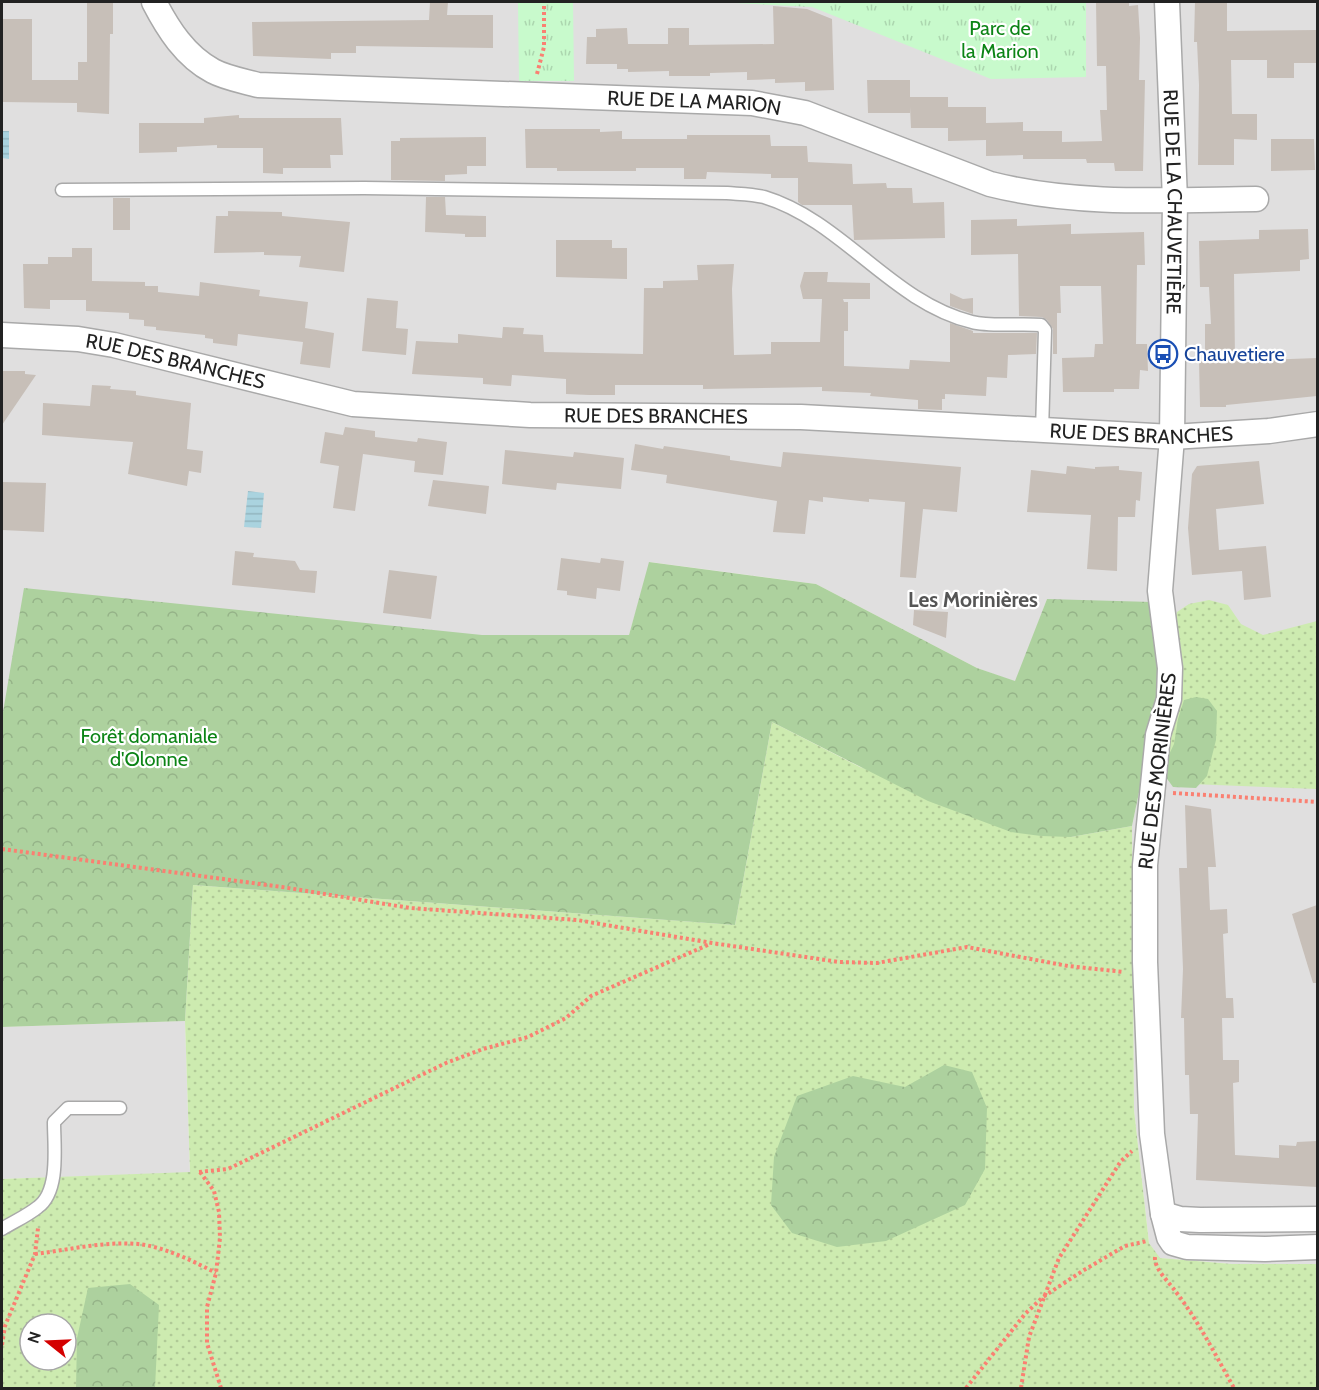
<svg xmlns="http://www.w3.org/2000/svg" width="1319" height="1390" font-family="Cabin,sans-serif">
  <defs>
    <pattern id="grass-dots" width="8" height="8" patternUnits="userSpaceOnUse" patternTransform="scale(1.5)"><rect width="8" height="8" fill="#cdebb0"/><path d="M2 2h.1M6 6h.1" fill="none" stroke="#b0c997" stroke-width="1.8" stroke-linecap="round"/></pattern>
    <pattern id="forest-crowns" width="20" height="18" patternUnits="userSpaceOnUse" patternTransform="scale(1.5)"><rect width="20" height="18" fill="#add19e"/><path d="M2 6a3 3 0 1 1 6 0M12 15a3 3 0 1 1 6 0" fill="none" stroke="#95b388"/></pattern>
    <pattern id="park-tufts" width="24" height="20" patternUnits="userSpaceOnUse" patternTransform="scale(1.5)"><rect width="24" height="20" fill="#c8facc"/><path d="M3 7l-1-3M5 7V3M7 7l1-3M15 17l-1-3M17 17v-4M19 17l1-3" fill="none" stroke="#acd6af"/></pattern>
    <pattern id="water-rules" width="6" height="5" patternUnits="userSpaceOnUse" patternTransform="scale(1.5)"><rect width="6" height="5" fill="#aad3df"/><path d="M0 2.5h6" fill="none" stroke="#92b5bf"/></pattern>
  </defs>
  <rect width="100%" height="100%" fill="#f2efe9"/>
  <g fill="#e0dfdf">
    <polygon points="2,2 1317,2 1317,1264 1232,1264 1159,1258 1149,1243 1134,1110 1132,826 1158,701 1047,599 1016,682 977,668 816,584 650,562 629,635 482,635 2,718"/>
    <polygon points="185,1021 190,1173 2,1179 2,1027"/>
  </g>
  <g fill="url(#grass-dots)" fill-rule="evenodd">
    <polygon points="1209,600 1228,605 1241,624 1263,635 1317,621 1317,789 1191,784 1174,774 1166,751 1171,631 1177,612 1189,604"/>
    <path d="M772 722 860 767 1071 837 1132 826 1134 1110 1149 1243 1160 1258 1232 1264H1317V1388H2V1179L190 1172 185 1021 193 885 735 925ZM30 1324H66V1360H30Z"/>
  </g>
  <g fill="url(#forest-crowns)">
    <polygon points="649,562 816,584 977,668 1015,681 1047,599 1152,602 1162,640 1158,701 1132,826 1071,837 1041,836 1011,832 928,801 772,722 735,925 193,885 185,1021 2,1027 2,718 24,588 482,635 629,635"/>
    <polygon points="1196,697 1208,699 1217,711 1216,740 1207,776 1196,788 1173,787 1165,776 1165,763 1174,744 1178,719 1184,700"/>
    <polygon points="944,1065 972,1072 987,1108 985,1169 965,1205 886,1241 837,1247 792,1233 771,1205 774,1157 797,1096 853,1076 905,1087"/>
    <polygon points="130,1284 159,1305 155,1388 76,1388 77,1338 88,1288"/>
  </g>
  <g fill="url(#park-tufts)">
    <polygon points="518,2 573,2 574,81 519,81"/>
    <polygon points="716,2 1086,2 1086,77 991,79 812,7"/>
  </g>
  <g fill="url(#water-rules)">
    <polygon points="2,131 9,131 9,159 2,158"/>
    <polygon points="248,491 264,493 261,528 244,527"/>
  </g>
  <g fill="#c7bfb8">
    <polygon points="87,2 113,2 113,34 110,34 109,114 77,112 77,103 2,102 3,19 32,19 32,80 78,80 78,62 87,62"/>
    <polygon points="430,2 448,2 447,15 493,15 493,48 356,46 356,53 331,53 331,59 253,56 252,22 429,20"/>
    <polygon points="1096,2 1129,2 1129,6 1138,5 1140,38 1139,80 1145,80 1143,171 1115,171 1114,163 1087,163 1086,159 1023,159 1023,155 986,156 986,123 1023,122 1023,131 1062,131 1062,142 1102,141 1100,110 1107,110 1106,66 1097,66"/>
    <polygon points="1195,2 1227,2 1227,31 1317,30 1317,63 1294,63 1294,78 1267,78 1267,60 1231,60 1232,114 1257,114 1257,140 1234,139 1234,165 1198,165 1199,85 1197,42 1194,42"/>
    <polygon points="773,6 807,9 832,19 834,90 805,91 805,82 775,83 775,79 747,80 747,72 710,73 710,76 669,76 669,71 628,72 628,69 617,69 617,64 586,64 587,37 596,37 596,29 627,28 628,44 668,44 668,28 689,28 689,45 774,44"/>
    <polygon points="867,80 910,80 910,97 948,97 948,107 986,107 986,140 948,141 948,128 911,128 910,107 910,113 868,113"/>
    <polygon points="239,115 239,118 341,118 343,155 330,155 331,168 283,168 283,174 263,173 263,148 217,148 217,145 177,147 177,152 139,153 139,123 204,123 204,118"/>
    <polygon points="525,129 600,129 600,132 622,131 622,139 687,139 687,135 770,135 771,146 807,146 808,162 852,164 853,184 886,183 887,188 912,188 913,203 944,202 945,238 854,240 852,205 802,205 798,202 798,178 771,178 771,174 707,172 706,179 684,179 684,168 636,168 636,171 557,171 557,168 526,168"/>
    <polygon points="486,137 486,166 467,166 467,174 445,175 445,181 391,180 391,141 400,141 400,138"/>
    <polygon points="1271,139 1314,139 1315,170 1271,171"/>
    <polygon points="426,197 445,197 446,215 486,216 486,237 465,237 465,234 425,232"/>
    <rect x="113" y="198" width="17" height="32"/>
    <polygon points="228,211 282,212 282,216 350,222 344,272 299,267 301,256 264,255 264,252 214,253 216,216 228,216"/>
    <polygon points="1017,219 1017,226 1071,224 1071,234 1144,232 1145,265 1137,265 1136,344 1147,344 1148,371 1140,370 1139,389 1114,389 1114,392 1063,392 1062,358 1094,357 1095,344 1103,344 1101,286 1060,286 1061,313 1057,313 1057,354 1053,354 1053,329 1047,320 1042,317 1019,316 1018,254 971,255 971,220"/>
    <polygon points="1308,229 1309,259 1300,260 1300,271 1234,274 1235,361 1317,358 1317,396 1226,405 1226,407 1200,407 1199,361 1205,361 1205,324 1211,324 1209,287 1200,287 1199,241 1259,239 1259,230"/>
    <polygon points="556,240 612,240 612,248 627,248 627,279 556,277"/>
    <polygon points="72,248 92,248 92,281 145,282 145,286 158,286 158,292 199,296 200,282 260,290 259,296 308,302 305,328 334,333 330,368 300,364 303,342 238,334 237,346 213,343 213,339 205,338 205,335 156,330 156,327 144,326 144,320 129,319 129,313 86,311 86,300 50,300 50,309 24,308 23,264 48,264 48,257 72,257"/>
    <polygon points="734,264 732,289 734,355 771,354 771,342 820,342 822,299 803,299 800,286 804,272 828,272 827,282 870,283 870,299 843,299 844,302 848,302 848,331 844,331 844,366 909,369 910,360 950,362 950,323 973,331 973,333 1037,333 1036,354 1008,355 1007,378 987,377 986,396 945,394 945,399 942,399 942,410 918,409 918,400 870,396 871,393 822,391 822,387 703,389 703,385 615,385 615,395 589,395 566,394 566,379 512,375 511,386 483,384 483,378 412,374 416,341 458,343 458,334 502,338 503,327 524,328 523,334 543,335 544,352 643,354 644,288 663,288 663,281 698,280 697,265"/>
    <polygon points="950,293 963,299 973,298 973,314 950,306"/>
    <polygon points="367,298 398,301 396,328 408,329 406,355 362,351"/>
    <polygon points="2,371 25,371 25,374 36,375 2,425"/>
    <polygon points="92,385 111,386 110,389 136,391 136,395 191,403 187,449 203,451 201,473 189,471 187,486 128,474 133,442 42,435 43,403 90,406"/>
    <polygon points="345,427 375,431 375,437 417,442 418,438 447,442 443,475 414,472 415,461 363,454 355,511 333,508 339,466 320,463 325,432 343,435"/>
    <polygon points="635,444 663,449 664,446 730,456 730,460 781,467 783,452 961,467 957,512 923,509 916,578 900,577 905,502 869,499 869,502 823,497 823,502 809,500 805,534 773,532 777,501 666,483 667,475 631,470"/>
    <polygon points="505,450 573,457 574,452 624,458 621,489 557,483 556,490 502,484"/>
    <polygon points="1259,461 1264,504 1216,509 1219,550 1266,546 1271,597 1244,600 1242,571 1192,575 1188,528 1192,474 1197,466"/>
    <polygon points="1067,466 1095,469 1095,467 1119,466 1119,470 1142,472 1140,501 1136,500 1135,517 1118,517 1117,571 1087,569 1091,515 1027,512 1031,470 1066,474"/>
    <polygon points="433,480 489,486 486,514 428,506"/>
    <polygon points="2,482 46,483 44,532 2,530"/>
    <polygon points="235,551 254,553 253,557 295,561 300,570 317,571 315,593 232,585"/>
    <polygon points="561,558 600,563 601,558 624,561 620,591 597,588 596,599 567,595 567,591 557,590"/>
    <polygon points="389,570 437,576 431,619 383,613"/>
    <polygon points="914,610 948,612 946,638 913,625"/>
    <polygon points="1185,805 1211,809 1216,867 1208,867 1210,910 1227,909 1228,933 1223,934 1226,998 1233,998 1234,1018 1222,1018 1223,1060 1239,1060 1239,1082 1233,1083 1235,1155 1279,1158 1279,1145 1296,1146 1297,1142 1317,1141 1317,1187 1196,1180 1198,1114 1190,1114 1189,1075 1185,1075 1184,1018 1181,1018 1183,969 1179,868 1187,868"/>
    <polygon points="1317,905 1317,983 1313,983 1292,914"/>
  </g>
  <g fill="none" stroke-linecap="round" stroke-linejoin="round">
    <g stroke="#a9a9a9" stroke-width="15">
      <g id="lane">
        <path d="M62 190 364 188 727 193C739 194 752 194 764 197 843 221 891 302 972 322 990 327 1021 323 1041 325L1045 330 1042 431"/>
        <path d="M2 1229C13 1222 27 1216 38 1207 60 1191 54 1146 54 1122L68 1108H120"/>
      </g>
    </g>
    <g stroke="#a9a9a9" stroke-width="27">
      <g id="street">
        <path id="s1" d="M154 2C168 29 185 56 213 71 226 78 244 81 258 85L752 103 805 113 990 184C1077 206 1168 200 1256 199"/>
        <path id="s2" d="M1167 2 1175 200 1172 437 1160 591 1170 668 1169 699 1158 735 1145 865V962L1152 1134 1163 1214 1169 1237 1173 1243 1187 1247 1265 1249 1318 1247"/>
        <path id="s3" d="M2 335 78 339 114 345 353 404 530 415 801 417 1172 437 1269 431 1318 424"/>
        <polyline points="1163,1214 1180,1219 1200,1220 1318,1219"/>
      </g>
    </g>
    <g stroke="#fa8072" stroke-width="4" stroke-dasharray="3 3" stroke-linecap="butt">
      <polyline points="537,74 544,47 544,2"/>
      <polyline points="1173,793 1318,802"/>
      <polyline points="2,849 282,887 410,908 577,920 712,943 839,962 877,963 967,947 1068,966 1124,972"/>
      <polyline points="199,1172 228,1169 446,1063 483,1049 528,1037 566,1018 591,996 710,944"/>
      <polyline points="200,1172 214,1191 219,1212 220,1238 216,1273 207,1307 207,1343 221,1388"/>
      <path d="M35 1254C68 1250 104 1241 138 1244 165 1247 193 1261 216 1273"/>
      <path d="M1155 1257C1154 1269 1169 1282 1176 1292 1199 1322 1216 1356 1234 1388"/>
      <polyline points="2,1345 5,1326 35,1254 38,1228"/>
      <polyline points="966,1388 1025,1314 1043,1297 1084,1270 1125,1246 1147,1241"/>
      <polyline points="1021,1388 1029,1337 1059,1258 1121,1161 1132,1151"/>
    </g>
    <use href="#lane" stroke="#fff" stroke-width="12"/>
    <use href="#street" stroke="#fff" stroke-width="24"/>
  </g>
  <defs>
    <g id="bus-ring" transform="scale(1.5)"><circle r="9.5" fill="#fff" stroke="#1a4fb4" stroke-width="1.5"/><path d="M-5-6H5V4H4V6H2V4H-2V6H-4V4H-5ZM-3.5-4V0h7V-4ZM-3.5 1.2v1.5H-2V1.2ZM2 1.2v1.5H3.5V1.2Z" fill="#1a4fb4"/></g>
  </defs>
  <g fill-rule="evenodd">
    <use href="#bus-ring" x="1163" y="354"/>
  </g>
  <g text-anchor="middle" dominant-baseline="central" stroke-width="4.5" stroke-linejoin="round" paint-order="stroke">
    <g font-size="20" fill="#0c8416" stroke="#fff">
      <text x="1000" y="28">Parc de<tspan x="1000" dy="23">la Marion</tspan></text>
      <text x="149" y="736">Forêt domaniale<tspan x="149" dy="23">d'Olonne</tspan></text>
    </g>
    <g font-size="20" fill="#222" stroke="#fff">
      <text stroke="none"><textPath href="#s1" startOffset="576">RUE DE LA MARION</textPath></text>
      <text stroke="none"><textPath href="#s2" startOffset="200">RUE DE LA CHAUVETIÈRE</textPath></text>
      <text stroke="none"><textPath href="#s3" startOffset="176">RUE DES BRANCHES</textPath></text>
      <text stroke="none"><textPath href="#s3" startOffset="662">RUE DES BRANCHES</textPath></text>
      <text stroke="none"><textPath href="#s3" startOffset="1148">RUE DES BRANCHES</textPath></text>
      <text transform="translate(1157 771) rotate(-83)">RUE DES MORINIÈRES</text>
    </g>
    <g font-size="20" fill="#164399" stroke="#fff" text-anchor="start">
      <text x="1184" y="354">Chauvetiere</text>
    </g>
    <g font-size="21" font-weight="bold" fill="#555" stroke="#fff">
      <text x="973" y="599">Les Morinières</text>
    </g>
  </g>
  <rect width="1319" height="1390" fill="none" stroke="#222222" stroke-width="6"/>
  <g transform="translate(48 1342) rotate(288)"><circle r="28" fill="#ffffff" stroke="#a7a7a7" stroke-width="1.5"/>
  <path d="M0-4.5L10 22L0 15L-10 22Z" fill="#d40000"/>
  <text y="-9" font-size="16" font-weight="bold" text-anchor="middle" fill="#222222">N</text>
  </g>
</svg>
